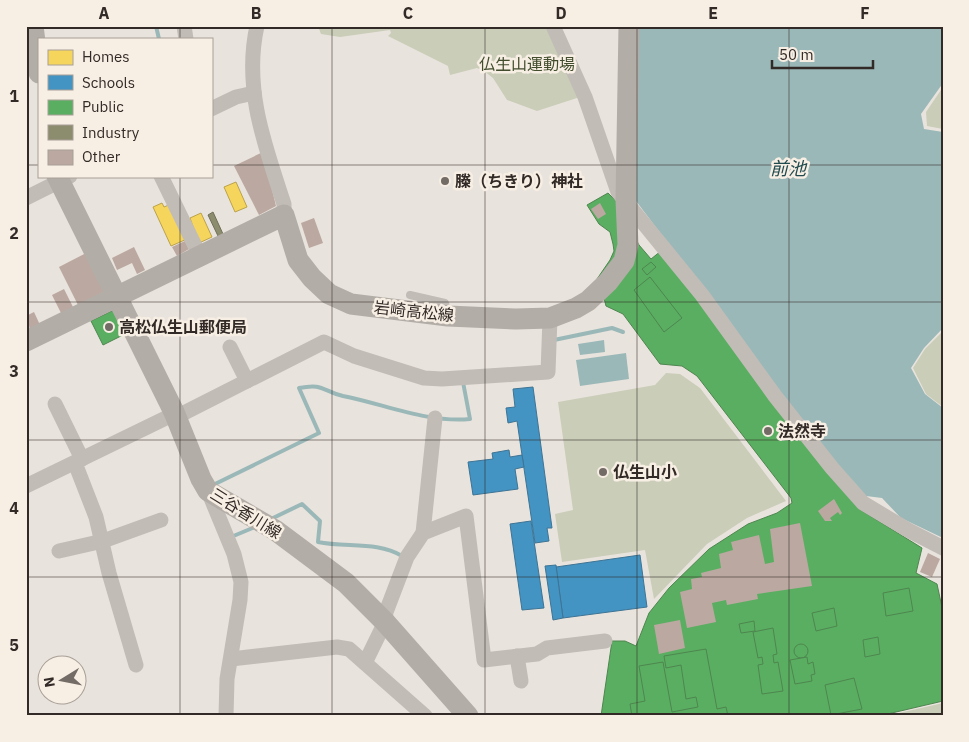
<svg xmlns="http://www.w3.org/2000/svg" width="969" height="742" font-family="'IBM Plex Sans','Noto Sans JP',sans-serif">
  <rect width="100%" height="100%" fill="#e9e3dd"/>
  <g fill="#cacdb8">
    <polygon points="318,26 548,26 580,97 537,111 507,100 493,78 484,71 477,68 450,75 448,66 388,36 391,33 390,30 340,37 321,34"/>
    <polygon points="943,87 943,129 927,126 926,112"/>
    <polygon points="943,331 943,407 926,394 913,368 925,349"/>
    <polygon points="666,373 680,374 700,388 786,501 747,518 707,544 654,599 645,550 562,562 555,514 573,510 558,402 655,385"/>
    <polygon points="943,703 943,716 886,716"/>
  </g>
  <g fill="#9bb8b8">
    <polygon points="633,26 943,26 943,83 921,114 924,129 943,132 943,328 924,348 911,368 925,394 943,408 943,538 901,518 882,498 858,495 630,193"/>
    <polygon points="604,340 605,352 580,355 578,344"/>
    <polygon points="626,353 629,379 580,386 576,360"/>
  </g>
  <g fill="#f6d55c" stroke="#bba24c">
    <polygon points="236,182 247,207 235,212 224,187"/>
    <polygon points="162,203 164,207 171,204 187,239 171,246 153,207"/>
    <polygon points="201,213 212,237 199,243 190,218"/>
  </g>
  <g fill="#4393c3" stroke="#3e7494">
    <polygon points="533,387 552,528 547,528 549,541 535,543 517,421 508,423 506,408 515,407 513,389"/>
    <polygon points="509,450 510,457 522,455 524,467 515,469 518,489 473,495 468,462 493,459 492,453"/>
    <polygon points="531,521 544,608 522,610 510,524"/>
    <polygon points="640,555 647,607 563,618 556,567"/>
    <polygon points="556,565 563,618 553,620 545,566"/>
  </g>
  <g fill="#5aae61" stroke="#4e864f">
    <polygon points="608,193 616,201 639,245 651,259 661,251 831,477 859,509 922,548 916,573 937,584 943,612 943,701 879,716 601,716 612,641 625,641 636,646 649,613 669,588 709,549 748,524 777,513 792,503 791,498 697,376 682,366 660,364 623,314 606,306 600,282 597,279 610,260 614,251 613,244 610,232 599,224 587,205"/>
    <polygon points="651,262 656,267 647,275 642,269"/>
    <polygon points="650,277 682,318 664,332 634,290"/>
    <polygon points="116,309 127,333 103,345 91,321"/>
    <polygon points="909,588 913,611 886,616 883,593"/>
    <polygon points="834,608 837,626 816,631 812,613"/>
    <polygon points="754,621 755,631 741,633 739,624"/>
    <polygon points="773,628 777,654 773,655 774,663 778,662 783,691 762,694 758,665 763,664 762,657 758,658 753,632"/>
    <polygon points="878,637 880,654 865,657 863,640"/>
    <circle cx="801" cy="651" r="7"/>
    <polygon points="706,649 717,709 726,707 728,716 632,716 630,704 645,701 639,666 663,662 672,712 698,707 696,697 686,699 681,665 666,668 664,656"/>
    <polygon points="807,657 808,664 813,662 815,674 811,675 812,681 795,684 790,660"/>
    <polygon points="854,678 862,709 831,715 825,685"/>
  </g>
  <polygon fill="#8c8c6e" stroke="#716f58" points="213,212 223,234 218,236 208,215"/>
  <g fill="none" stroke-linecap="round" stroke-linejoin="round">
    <g stroke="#9bb8b8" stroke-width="4">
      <polyline points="156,26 159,39"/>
      <polyline points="554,340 612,328 623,332"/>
      <path d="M213 485 319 433 299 388C324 383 322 391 343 396 384 404 427 423 470 419L463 382"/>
      <path d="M271 519 302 504 320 521 318 542C346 548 377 541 402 556"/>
      <polyline points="231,537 255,527"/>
    </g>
  </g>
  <g fill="#bba8a0">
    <polygon points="263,152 276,206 259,215 234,166"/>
    <polygon points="600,203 606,214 598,219 591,209"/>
    <polygon points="314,218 323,243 309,248 301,223"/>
    <polygon points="185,241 189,249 177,256 172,247"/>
    <polygon points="134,247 145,270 137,274 132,263 117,270 112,258"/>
    <polygon points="90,251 109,289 78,305 59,267"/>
    <polygon points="64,289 73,307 61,313 52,295"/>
    <polygon points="34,312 40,325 30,329 26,316"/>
    <polygon points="834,499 842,513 840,515 838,512 830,518 832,521 825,521 818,511"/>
    <polygon points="800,523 812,586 757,594 758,599 727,605 726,600 712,603 716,622 687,628 680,592 692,589 691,579 702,577 701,573 721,568 719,554 733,550 731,542 759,535 765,564 774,562 770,529"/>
    <polygon points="928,553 940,559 932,577 920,572"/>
    <polygon points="680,620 685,648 659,654 654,625"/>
  </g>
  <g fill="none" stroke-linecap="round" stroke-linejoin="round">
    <polyline stroke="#c2bcb7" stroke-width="8" points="410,295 445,303 448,314"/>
    <g stroke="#c2bcb7" stroke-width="15">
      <polyline points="184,26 186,39"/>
      <path d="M257 26C243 88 265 146 284 204V215"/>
      <polyline points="553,26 585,97 618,192 702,295 775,396 832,468 863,503 908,530 943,548"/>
      <polyline points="211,109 236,97 254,93"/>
      <polyline points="161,176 200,256"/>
      <polyline points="26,198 70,176"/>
      <polyline points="230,347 247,381"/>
      <polyline points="55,404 82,459"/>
      <polyline points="75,463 96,517 109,573 136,665"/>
      <polyline points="26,486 170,416 178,416 324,342 354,356 424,378 442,379 548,372 550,318"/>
      <polyline points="208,491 234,554 241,582 240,600 227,679 226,716"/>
      <polyline points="423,533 435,418"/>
      <polyline points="59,551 103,541 161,520"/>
      <polyline points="517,656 521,681"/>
      <polyline points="231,659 337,647 349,649 425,716"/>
      <polyline points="365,663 385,622 386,612 407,557 423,533 466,516 484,660 537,654 547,648 605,641"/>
    </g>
    <g stroke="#b3ada7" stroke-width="21">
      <polyline points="33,26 39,73"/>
      <polyline points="57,176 174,412 201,479 208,491 275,530 346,583 385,622 468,716"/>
      <polyline points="26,341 284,215 298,260 312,278 329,294 351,304 448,316 516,319 550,318 576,308 588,301 608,282 624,261 628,245 626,200 629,26"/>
    </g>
  </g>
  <path fill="none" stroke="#322a26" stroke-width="1" stroke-opacity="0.55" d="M180 26V39M332 26V716M485 26V716M637 26V716M789 26V716M26 165H39M211 165H943M180 176V716M26 302H943M26 440H943M26 577H943"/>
  <g fill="#726b66" stroke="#f7eee4" stroke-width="2">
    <circle cx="445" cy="181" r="5"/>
    <circle cx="109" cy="327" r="5"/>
    <circle cx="768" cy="431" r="5"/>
    <circle cx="603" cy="472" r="5"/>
  </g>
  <g text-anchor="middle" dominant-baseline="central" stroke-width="5" stroke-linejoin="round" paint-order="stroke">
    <g font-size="16" fill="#414d2c" stroke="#f7eee4">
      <text x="527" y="64">仏生山運動場</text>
    </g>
    <g font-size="16" font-weight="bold" fill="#322a26" stroke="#f7eee4" text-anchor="start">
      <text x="455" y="181">榺（ちきり）神社</text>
      <text x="119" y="327">高松仏生山郵便局</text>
      <text x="778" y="431">法然寺</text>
      <text x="613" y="472">仏生山小</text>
    </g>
    <g font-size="16" fill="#322a26" stroke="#f7eee4">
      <text transform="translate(414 311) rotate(6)">岩崎高松線</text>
      <text transform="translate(246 513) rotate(32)">三谷香川線</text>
    </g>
    <g font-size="18" font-style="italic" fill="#204b4f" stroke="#f7eee4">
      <text x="788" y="168">前池</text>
    </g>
  </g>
  <rect width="969" height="742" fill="none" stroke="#f7eee4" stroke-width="55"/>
  <rect x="38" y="38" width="175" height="140" fill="#f7eee4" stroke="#a8a098"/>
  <rect x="48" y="50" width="25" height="15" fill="#f6d55c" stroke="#a8a098"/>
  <text x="82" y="62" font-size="15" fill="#322a26">Homes</text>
  <rect x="48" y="75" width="25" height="15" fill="#4393c3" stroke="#a8a098"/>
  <text x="82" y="88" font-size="15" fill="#322a26">Schools</text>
  <rect x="48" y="100" width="25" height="15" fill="#5aae61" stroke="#a8a098"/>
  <text x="82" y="112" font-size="15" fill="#322a26">Public</text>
  <rect x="48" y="125" width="25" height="15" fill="#8c8c6e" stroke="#a8a098"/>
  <text x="82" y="138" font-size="15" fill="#322a26">Industry</text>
  <rect x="48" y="150" width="25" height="15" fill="#bba8a0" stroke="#a8a098"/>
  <text x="82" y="162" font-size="15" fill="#322a26">Other</text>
  <g transform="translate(62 680) rotate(260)"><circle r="24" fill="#f7eee4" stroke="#a8a098"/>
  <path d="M0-4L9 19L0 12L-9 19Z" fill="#726b66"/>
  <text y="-8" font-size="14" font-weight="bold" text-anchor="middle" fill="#322a26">N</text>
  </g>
  <path d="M772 60v8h101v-8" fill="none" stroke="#322a26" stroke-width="2.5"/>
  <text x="779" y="60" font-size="15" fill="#322a26" stroke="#f7eee4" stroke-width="4" paint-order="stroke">50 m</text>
  <rect x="28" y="28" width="914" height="686" fill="none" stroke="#322a26" stroke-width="2"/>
  <g font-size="16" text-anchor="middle" font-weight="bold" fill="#322a26">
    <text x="104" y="19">A</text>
    <text x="256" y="19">B</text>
    <text x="408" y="19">C</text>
    <text x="561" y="19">D</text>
    <text x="713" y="19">E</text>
    <text x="865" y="19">F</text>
    <text x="14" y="102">1</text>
    <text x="14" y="239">2</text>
    <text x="14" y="377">3</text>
    <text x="14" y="514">4</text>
    <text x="14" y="651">5</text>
  </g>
</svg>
